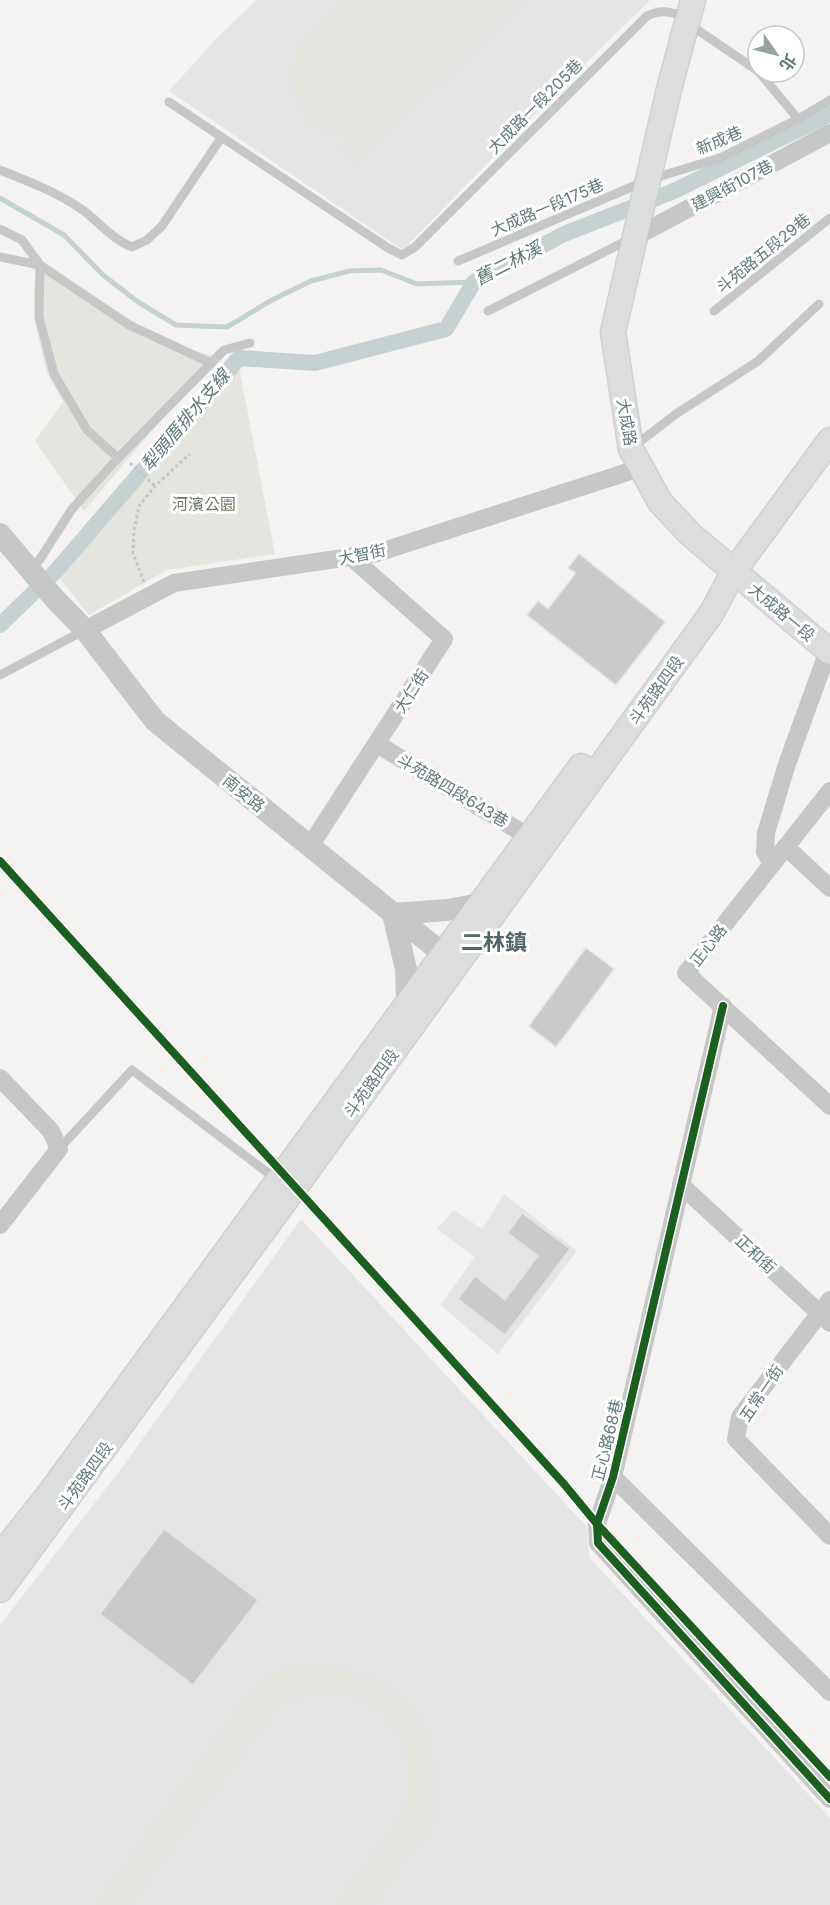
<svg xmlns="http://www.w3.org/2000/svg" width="830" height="1905" font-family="Inter,'Noto Sans TC',sans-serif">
  <rect width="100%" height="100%" fill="#f4f3f2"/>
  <g fill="#e4e5e4">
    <polygon points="256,0 650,0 553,96 403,250 169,91 215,40"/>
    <polygon points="504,1194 577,1251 498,1354 440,1305 475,1257 437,1229 454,1210 482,1229"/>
    <polygon points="301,1219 587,1527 589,1557 830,1818 830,1905 0,1905 0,1625 121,1469"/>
  </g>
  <g fill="#e4e5df">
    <polygon points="344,0 524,0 358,163 342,148 350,138 327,131 311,124 298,105 291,78 300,45"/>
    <polygon points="36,261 180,350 216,355 84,511 35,441 63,402 47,373 36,327 34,293"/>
    <polygon points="239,367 275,554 167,570 89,615 60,579"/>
    <path d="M305 1665C379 1670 430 1696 435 1777 436 1790 438 1812 432 1823 428 1832 419 1841 413 1849 400 1868 386 1886 372 1905H337L403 1816 410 1791 409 1760 402 1739 385 1713 347 1695 316 1694 280 1703 129 1905H97L252 1690 279 1671Z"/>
  </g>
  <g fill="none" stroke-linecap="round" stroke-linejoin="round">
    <polyline stroke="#c6d2d1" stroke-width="5" points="0,198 64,235 103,275 138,302 176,325 227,327 272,300 311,281 349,271 381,270 417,284 474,282"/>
    <polyline stroke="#c6d2d1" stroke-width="16" points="0,625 56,571 239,358 315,363 446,329 474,282 564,234 674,191 830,114"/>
  </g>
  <g fill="#c9cbca" stroke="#e3e2e2" stroke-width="1.5">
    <polygon points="579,554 665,622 616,685 527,615 538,601 548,609 576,573 568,568"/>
    <polygon points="586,948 614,969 556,1047 529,1026"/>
    <polygon points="522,1213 570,1249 505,1335 458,1299 475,1276 505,1300 538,1256 508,1233"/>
    <polygon points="164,1529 258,1600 193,1685 100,1614"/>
  </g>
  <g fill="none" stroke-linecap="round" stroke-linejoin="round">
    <g stroke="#cfd0d0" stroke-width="27">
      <g id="secondary">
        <polyline points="693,0 669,89 613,332 631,449 660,502 691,535 830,652"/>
        <polyline points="0,1556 49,1494 581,766"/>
        <polyline points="0,1590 296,1186 711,614 734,571 830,440"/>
      </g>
    </g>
    <g stroke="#c4c6c7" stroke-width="3" stroke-dasharray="3 3" stroke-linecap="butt">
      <polyline points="130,463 155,486"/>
      <polyline points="144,582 133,553 134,531 139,506 155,486 190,454"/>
    </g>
    <g stroke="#c6c8c8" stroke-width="9">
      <polyline points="689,24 758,71"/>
      <polyline points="759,72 798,119"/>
      <path d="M169 102 388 248 402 255 415 247 647 16C663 8 672 13 688 17"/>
      <path d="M0 170C28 181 59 193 84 211 100 223 113 240 132 247L147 240 162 226 221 138"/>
      <polyline points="0,229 22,240 40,265 129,325 211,363"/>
      <polyline points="0,257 40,265 39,317 54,374 87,430 118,458 72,509 33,570"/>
      <polyline points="458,261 648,180 720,158 798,119 830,100"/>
      <polyline points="488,311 630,239"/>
      <polyline points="714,311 830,218"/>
      <polyline points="633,447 676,414 758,361 819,304"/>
      <polyline points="118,458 224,350 250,343"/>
      <polyline points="0,675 85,630"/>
      <polyline points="59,1149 132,1070 276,1179"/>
    </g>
    <g stroke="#c6c8c8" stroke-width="18">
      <polyline points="635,237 830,133"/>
      <polyline points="85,630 174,583 377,553 640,468"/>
      <polyline points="377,744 529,837"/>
      <polyline points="830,791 686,973 830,1106"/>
      <polyline points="310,846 444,639 351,557"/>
      <polyline points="786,847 830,888"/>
      <polyline points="772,864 765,852 766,833 787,764 828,651"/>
      <polyline points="723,1006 613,1477 597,1524 598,1543 830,1799"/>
      <polyline points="0,1078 51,1131 59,1149 0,1225"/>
      <polyline points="681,1185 830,1323"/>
      <polyline points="830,1300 740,1417 736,1439 830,1536"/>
      <polyline points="613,1477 830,1692"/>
    </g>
    <g stroke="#c6c8c8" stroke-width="22">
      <polyline points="0,534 54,598 85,630 155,721 457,965"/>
      <polyline points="407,1002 406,969 393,914 447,910 480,904"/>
    </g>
    <use href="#secondary" stroke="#dcdede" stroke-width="24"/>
    <g stroke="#fff" stroke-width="11">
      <g id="cycleway">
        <polyline points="0,861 564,1484 597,1524 830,1777"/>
        <polyline points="723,1006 613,1477 597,1524 598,1543 830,1799"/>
      </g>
    </g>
    <use href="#cycleway" stroke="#1b5e20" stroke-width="8"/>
  </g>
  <g text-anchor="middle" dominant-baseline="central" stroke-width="6" stroke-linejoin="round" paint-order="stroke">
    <g font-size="16" fill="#607a7c" stroke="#fff">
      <text transform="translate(535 106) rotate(-45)">大成路一段205巷</text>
      <text transform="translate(719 140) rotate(-23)">新成巷</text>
      <text transform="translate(732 185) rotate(-28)">建興街107巷</text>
      <text transform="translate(547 207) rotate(-23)">大成路一段175巷</text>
      <text transform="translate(763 253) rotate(-39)">斗苑路五段29巷</text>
      <text transform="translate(627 422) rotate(80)">大成路</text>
      <text transform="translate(362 554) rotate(-11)">大智街</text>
      <text transform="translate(782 612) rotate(40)">大成路一段</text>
      <text transform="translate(656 690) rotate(-54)">斗苑路四段</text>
      <text transform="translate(411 691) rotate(-57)">大仁街</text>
      <text transform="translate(453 790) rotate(31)">斗苑路四段643巷</text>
      <text transform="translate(244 793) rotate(39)">南安路</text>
      <text transform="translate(708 945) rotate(-52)">正心路</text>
      <text transform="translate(371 1083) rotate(-54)">斗苑路四段</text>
      <text transform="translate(756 1254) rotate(43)">正和街</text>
      <text transform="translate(761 1393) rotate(-56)">五常一街</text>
      <text transform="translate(607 1440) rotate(-76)">正心路68巷</text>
      <text transform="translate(85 1476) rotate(-54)">斗苑路四段</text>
    </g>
    <g font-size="16" fill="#6f7a63" stroke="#fff">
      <text x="204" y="504">河濱公園</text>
    </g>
    <g font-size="18" font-style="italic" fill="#5b7877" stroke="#fff">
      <text transform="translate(508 263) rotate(-27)">舊二林溪</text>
      <text transform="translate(185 420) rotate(-50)">犁頭厝排水支線</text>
    </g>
    <g font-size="22" font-weight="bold" fill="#526567" stroke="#fff">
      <text x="494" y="942">二林鎮</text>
    </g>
  </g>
  <g transform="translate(776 54) rotate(125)"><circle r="28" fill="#ffffff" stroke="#bfcacb" stroke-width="1.5"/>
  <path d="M0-4.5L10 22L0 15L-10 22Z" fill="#94a4a5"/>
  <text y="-9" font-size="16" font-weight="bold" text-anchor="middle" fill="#607a7c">北</text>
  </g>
</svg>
